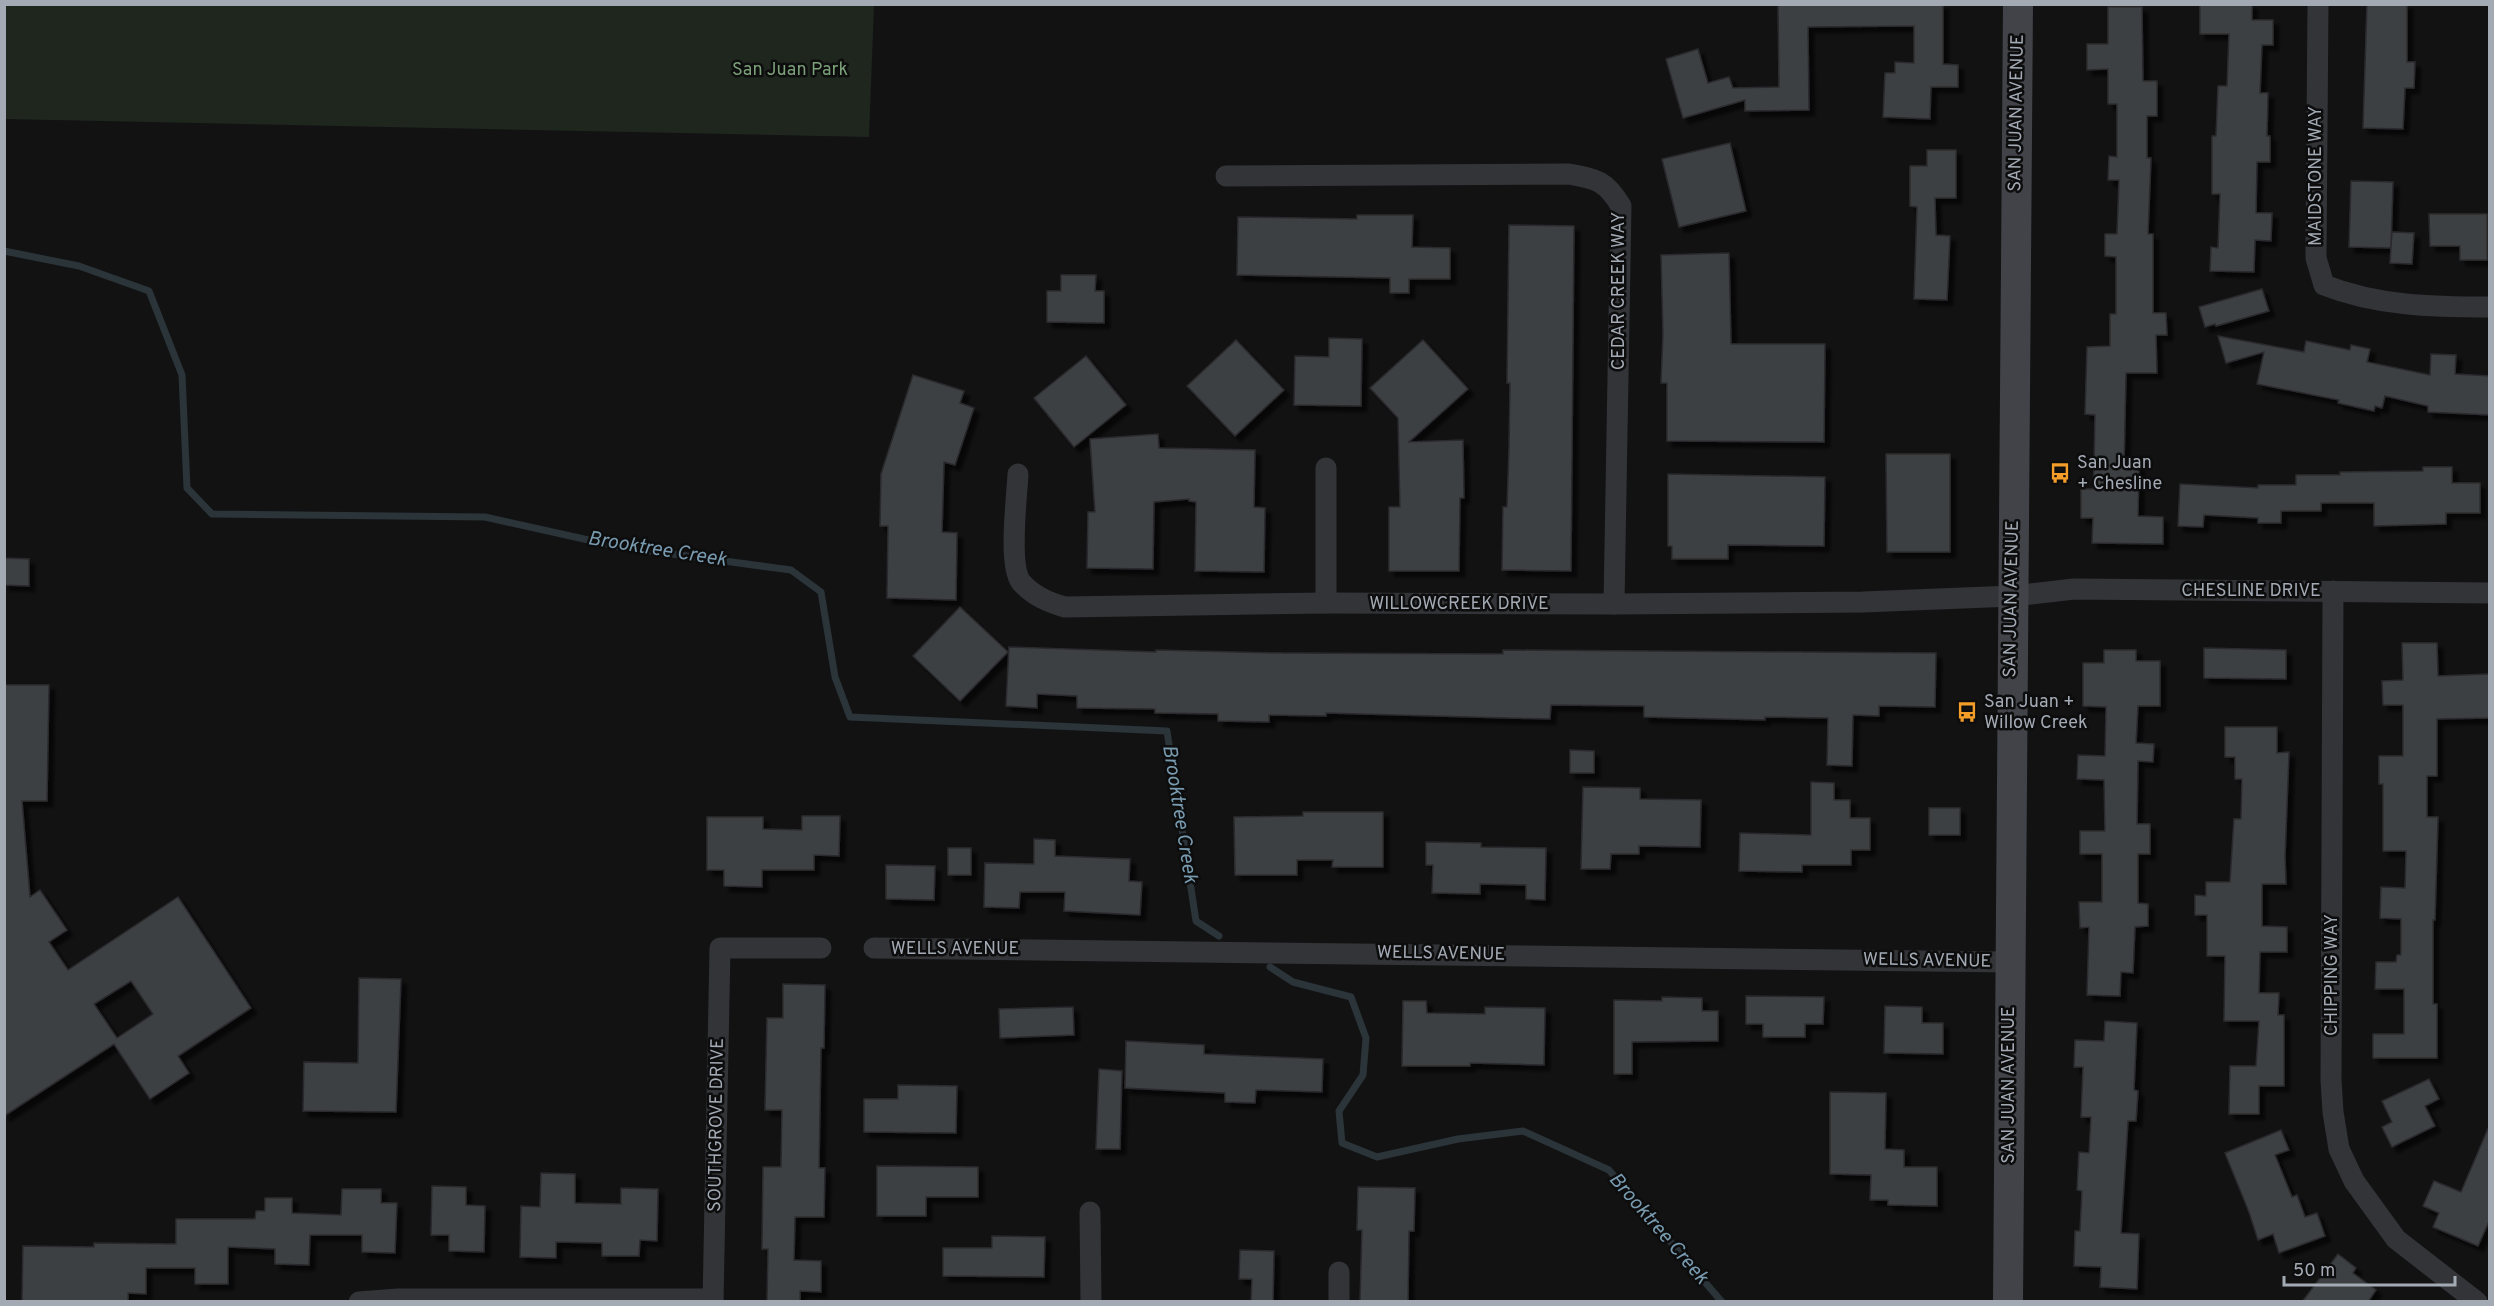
<svg xmlns="http://www.w3.org/2000/svg" width="2494" height="1306" font-family="Overpass,sans-serif">
  <defs>
    <filter id="shadow"><feDropShadow dx="5.5" dy="5.5" stdDeviation="1.5" flood-color="#0009"/></filter>
  </defs>
  <rect width="100%" height="100%" fill="#121213"/>
  <polygon fill="#1e261e" points="5,4 874,5 869,137 5,119"/>
  <g fill="none" stroke-linecap="round" stroke-linejoin="round">
    <g stroke="#2a3439" stroke-width="7">
      <polyline points="4,251 79,266 149,291 182,375 187,488 212,514 485,517 620,547 791,570 821,592 835,677 850,717 1167,731 1196,921 1219,936"/>
      <polyline points="1270,967 1293,982 1351,997 1366,1038 1363,1075 1339,1111 1342,1143 1377,1157 1458,1139 1523,1131 1609,1170 1722,1302"/>
    </g>
  </g>
  <g fill="#3e4043" stroke="#2c2c2f" stroke-width="1.5" fill-rule="evenodd" filter="url(#shadow)">
    <polygon points="1778,4 1943,4 1943,64 1958,65 1958,87 1931,87 1930,119 1883,117 1885,73 1895,73 1895,62 1914,63 1914,26 1808,27 1809,110 1745,111 1745,100 1683,118 1666,59 1698,49 1708,83 1729,77 1733,88 1779,87"/>
    <polygon points="2200,4 2252,4 2252,20 2273,20 2273,45 2262,45 2260,93 2268,93 2267,136 2270,136 2270,162 2257,162 2256,213 2272,213 2271,241 2255,240 2254,272 2210,271 2211,247 2218,248 2220,194 2212,194 2212,136 2216,136 2218,86 2227,86 2229,34 2200,34"/>
    <polygon points="2367,4 2407,4 2407,62 2415,62 2414,88 2405,88 2403,129 2363,128"/>
    <polygon points="2108,7 2142,7 2143,81 2157,81 2157,116 2147,116 2147,158 2151,158 2148,234 2153,234 2153,313 2166,313 2167,335 2156,335 2157,373 2126,373 2124,466 2139,466 2138,516 2163,517 2163,544 2092,543 2093,518 2081,518 2081,489 2093,489 2094,465 2095,415 2085,414 2087,347 2110,346 2110,314 2116,314 2116,257 2105,256 2105,234 2117,234 2119,180 2108,180 2109,156 2117,157 2117,104 2108,104 2108,69 2087,70 2087,44 2108,44"/>
    <polygon points="1730,143 1746,211 1679,227 1662,159"/>
    <polygon points="1927,150 1956,150 1956,198 1935,198 1936,235 1950,236 1947,300 1914,299 1917,207 1910,206 1910,166 1927,166"/>
    <polygon points="2351,181 2393,182 2391,248 2349,247"/>
    <polygon points="2429,214 2487,214 2487,260 2460,260 2460,246 2430,246"/>
    <polygon points="1357,215 1413,215 1412,247 1450,248 1450,279 1409,279 1409,293 1390,293 1390,278 1237,275 1238,217 1357,219"/>
    <polygon points="1509,225 1574,226 1571,571 1502,570 1503,507 1507,507 1509,449 1510,383 1507,383"/>
    <polygon points="2392,232 2414,233 2412,264 2390,263"/>
    <polygon points="1729,253 1731,344 1825,344 1824,442 1667,441 1667,383 1661,383 1663,334 1661,255"/>
    <polygon points="1061,275 1096,275 1095,291 1104,291 1104,323 1047,322 1047,291 1061,291"/>
    <polygon points="2262,289 2269,311 2216,326 2215,324 2205,327 2199,307"/>
    <polygon points="2218,336 2304,352 2306,341 2350,350 2351,345 2370,349 2367,362 2430,375 2431,354 2456,355 2455,374 2490,376 2490,415 2428,412 2428,406 2385,396 2382,408 2375,406 2374,411 2338,403 2339,400 2257,384 2264,352 2226,363"/>
    <polygon points="1329,338 1362,339 1361,406 1294,405 1295,356 1329,357"/>
    <polygon points="1236,340 1284,390 1235,436 1187,386"/>
    <polygon points="1423,340 1468,389 1409,442 1463,440 1464,498 1460,498 1459,571 1389,571 1389,507 1400,507 1398,418 1370,388"/>
    <polygon points="1086,356 1126,405 1074,447 1034,398"/>
    <polygon points="913,375 964,391 960,403 974,408 955,465 944,462 942,532 957,533 956,600 887,598 888,526 880,526 881,474"/>
    <polygon points="1158,434 1159,448 1255,450 1254,507 1265,508 1264,572 1195,571 1196,502 1189,501 1189,499 1154,502 1153,569 1087,568 1088,512 1095,512 1090,439"/>
    <polygon points="1886,454 1950,454 1950,552 1887,552"/>
    <polygon points="2423,467 2452,467 2452,483 2480,483 2480,513 2446,513 2446,524 2374,526 2374,503 2321,503 2321,511 2281,511 2281,523 2258,523 2258,518 2204,515 2203,527 2178,526 2180,484 2258,488 2258,485 2296,485 2296,475 2340,475 2340,472 2423,471"/>
    <polygon points="1668,474 1825,477 1824,546 1728,545 1728,559 1672,559 1672,546 1668,546"/>
    <polygon points="4,558 29,559 29,586 4,585"/>
    <polygon points="960,607 1008,652 960,701 913,656"/>
    <polygon points="2402,643 2437,643 2438,676 2490,674 2490,718 2437,719 2437,776 2427,776 2427,817 2438,817 2435,920 2433,920 2433,1004 2437,1004 2437,1058 2373,1058 2373,1034 2404,1034 2404,989 2375,989 2376,962 2396,962 2397,955 2401,955 2401,919 2380,918 2381,887 2405,888 2406,851 2383,851 2383,784 2379,784 2379,756 2403,756 2403,705 2383,705 2382,681 2403,680"/>
    <polygon points="1009,647 1156,652 1156,650 1276,653 1503,654 1503,650 1936,653 1935,707 1879,706 1879,716 1853,715 1852,766 1827,765 1828,718 1765,717 1765,720 1644,717 1644,706 1551,705 1550,719 1326,713 1326,716 1269,715 1269,722 1218,721 1218,714 1155,713 1155,709 1077,708 1077,696 1037,694 1037,708 1006,706"/>
    <polygon points="2204,648 2286,650 2286,679 2204,678"/>
    <polygon points="2104,650 2136,650 2136,661 2160,661 2160,706 2138,706 2136,743 2154,744 2153,762 2138,761 2137,824 2150,824 2150,854 2138,854 2138,903 2148,904 2148,926 2135,927 2133,973 2121,972 2120,996 2087,995 2089,927 2080,928 2079,902 2102,902 2102,854 2080,854 2080,831 2105,831 2104,780 2077,779 2078,755 2105,756 2106,707 2083,706 2083,663 2104,663"/>
    <path d="M4 685H49L47 801H22L30 897 40 890 67 930 49 942 68 970 178 897 251 1008 178 1056 189 1073 150 1099 114 1044 4 1116ZM131 981 153 1014 117 1038 94 1004Z"/>
    <polygon points="2225,727 2277,727 2277,753 2289,752 2285,857 2286,884 2262,884 2262,926 2287,927 2287,952 2260,952 2259,993 2279,993 2278,1015 2284,1015 2284,1086 2259,1086 2259,1114 2229,1114 2230,1066 2256,1066 2259,1021 2224,1021 2225,956 2207,956 2207,915 2195,915 2195,895 2206,896 2206,882 2230,882 2234,819 2241,819 2242,779 2235,779 2235,757 2225,757"/>
    <polygon points="1570,750 1594,751 1594,773 1570,773"/>
    <polygon points="1811,782 1834,783 1834,800 1850,800 1850,818 1870,818 1870,850 1851,850 1851,865 1802,865 1802,872 1739,871 1740,833 1811,835"/>
    <polygon points="1583,787 1640,788 1640,799 1701,800 1700,847 1639,846 1639,854 1611,854 1610,869 1581,869"/>
    <rect x="1929" y="808" width="31" height="27"/>
    <polygon points="1303,812 1383,812 1383,867 1332,867 1333,860 1297,860 1297,875 1235,875 1234,817 1303,816"/>
    <polygon points="802,816 840,816 839,856 814,855 814,870 762,870 762,887 724,886 724,870 707,870 707,817 763,817 763,829 802,830"/>
    <polygon points="1034,839 1055,840 1055,856 1130,859 1129,881 1142,882 1140,915 1064,911 1065,892 1020,892 1019,908 984,907 985,863 1034,864"/>
    <polygon points="1426,842 1481,843 1481,847 1546,848 1545,900 1526,899 1526,885 1480,884 1480,894 1432,893 1433,865 1426,865"/>
    <rect x="948" y="848" width="23" height="27"/>
    <polygon points="886,865 935,866 934,900 886,899"/>
    <polygon points="359,978 401,979 396,1112 303,1111 304,1062 358,1063"/>
    <polygon points="783,984 825,985 824,1048 821,1048 819,1168 825,1168 824,1217 795,1217 794,1260 821,1261 821,1292 800,1291 800,1302 767,1302 768,1249 762,1249 763,1167 781,1167 782,1110 765,1110 767,1018 783,1018"/>
    <polygon points="1746,996 1824,997 1823,1024 1805,1024 1805,1037 1763,1037 1763,1024 1746,1024"/>
    <polygon points="1662,997 1702,998 1702,1011 1718,1011 1718,1041 1632,1042 1632,1074 1614,1074 1614,1000 1662,1001"/>
    <polygon points="1403,1001 1426,1001 1427,1013 1485,1014 1485,1007 1545,1008 1544,1065 1470,1063 1470,1066 1402,1066"/>
    <polygon points="1885,1006 1922,1007 1922,1023 1943,1023 1943,1054 1884,1053"/>
    <polygon points="1073,1007 1074,1035 1000,1038 999,1009"/>
    <polygon points="2105,1021 2137,1023 2134,1090 2138,1091 2136,1121 2128,1121 2121,1233 2139,1234 2137,1289 2100,1287 2101,1267 2074,1266 2075,1231 2080,1231 2082,1191 2077,1190 2079,1152 2089,1153 2091,1117 2081,1117 2083,1067 2074,1067 2075,1040 2104,1041"/>
    <polygon points="1126,1041 1204,1045 1204,1054 1323,1059 1322,1092 1256,1090 1255,1103 1225,1102 1225,1093 1125,1088"/>
    <polygon points="1099,1069 1122,1071 1120,1149 1096,1149"/>
    <polygon points="2429,1079 2439,1099 2425,1106 2435,1126 2392,1147 2382,1127 2392,1122 2382,1101"/>
    <polygon points="898,1085 957,1086 956,1133 864,1132 864,1099 898,1099"/>
    <polygon points="1830,1092 1886,1093 1885,1149 1904,1150 1904,1167 1937,1167 1937,1206 1888,1205 1888,1200 1870,1200 1871,1175 1830,1174"/>
    <polygon points="2490,1124 2490,1219 2478,1246 2433,1227 2439,1213 2423,1206 2434,1181 2461,1192"/>
    <polygon points="2281,1130 2289,1150 2275,1155 2292,1197 2297,1195 2305,1217 2317,1213 2325,1236 2279,1253 2273,1234 2258,1240 2249,1212 2225,1153"/>
    <polygon points="877,1166 978,1167 978,1197 926,1197 926,1216 877,1216"/>
    <polygon points="541,1173 575,1174 575,1203 621,1204 621,1188 658,1189 657,1241 640,1240 639,1256 602,1256 602,1243 556,1242 556,1258 520,1257 521,1206 540,1207"/>
    <polygon points="432,1186 466,1187 466,1205 485,1206 484,1252 449,1251 449,1235 431,1235"/>
    <polygon points="1358,1187 1415,1188 1414,1231 1409,1231 1408,1302 1360,1302 1362,1230 1357,1230"/>
    <polygon points="342,1189 381,1189 381,1203 397,1203 395,1253 362,1252 362,1235 310,1235 309,1265 275,1264 275,1249 228,1247 228,1284 195,1284 195,1268 146,1268 146,1294 128,1293 128,1302 22,1302 23,1246 94,1247 94,1243 176,1244 176,1219 255,1219 256,1211 265,1211 265,1198 292,1198 292,1213 341,1215"/>
    <polygon points="992,1236 1045,1237 1044,1277 943,1276 943,1248 992,1248"/>
    <polygon points="1240,1250 1274,1251 1273,1302 1251,1302 1252,1279 1239,1279"/>
    <polygon points="2338,1254 2356,1268 2353,1273 2376,1290 2368,1302 2302,1302"/>
  </g>
  <g fill="none" stroke-linecap="round" stroke-linejoin="round">
    <g stroke="#333438" stroke-width="21">
      <path d="M2318 4 2316 258 2324 285C2377 306 2433 307 2490 307"/>
      <path d="M1226 176 1569 174C1597 179 1606 181 1621 206L1614 604"/>
      <polyline points="1326,468 1326,603"/>
      <path d="M1018 474C1017 497 1008 565 1021 582 1032 595 1050 603 1065 607L1326 603 1614 604 1863 602 2013 596 2074 589 2490 593"/>
      <polyline points="2333,591 2331,1080 2333,1112 2339,1149 2354,1181 2396,1239 2477,1302"/>
      <polyline points="874,948 2009,962"/>
      <polyline points="1090,1212 1091,1302"/>
      <polyline points="359,1302 398,1299 713,1299"/>
      <polyline points="713,1302 720,948 821,948"/>
      <polyline points="1339,1302 1339,1272"/>
    </g>
    <polyline stroke="#414348" stroke-width="30" points="2008,1302 2018,4"/>
  </g>
  <defs>
    <g id="bus-bare" transform="scale(1.62)"><path d="M-5-6H5V4H4V6H2V4H-2V6H-4V4H-5ZM-3.5-4V0h7V-4ZM-3.5 1.2v1.5H-2V1.2ZM2 1.2v1.5H3.5V1.2Z" fill="#f49d29" stroke="#0d0d0e" stroke-width="2.5" paint-order="stroke"/></g>
  </defs>
  <g fill-rule="evenodd">
    <use href="#bus-bare" x="2060" y="473"/>
    <use href="#bus-bare" x="1967" y="712"/>
  </g>
  <g text-anchor="middle" dominant-baseline="central" stroke-width="5" stroke-linejoin="round" paint-order="stroke">
    <g font-size="18" fill="#7ba079" stroke="#0d0d0e">
      <text x="790" y="70">San Juan Park</text>
    </g>
    <g font-size="18" fill="#a3aab4" stroke="#0d0d0e">
      <text transform="translate(2017 113) rotate(-89)">SAN JUAN AVENUE</text>
      <text transform="translate(2316 176) rotate(-90)">MAIDSTONE WAY</text>
      <text transform="translate(1619 291) rotate(-90)">CEDAR CREEK WAY</text>
      <text x="2251" y="591">CHESLINE DRIVE</text>
      <text transform="translate(2012 599) rotate(-89)">SAN JUAN AVENUE</text>
      <text x="1459" y="604">WILLOWCREEK DRIVE</text>
      <text x="955" y="949">WELLS AVENUE</text>
      <text transform="translate(1441 954) rotate(1)">WELLS AVENUE</text>
      <text transform="translate(1927 961) rotate(1)">WELLS AVENUE</text>
      <text transform="translate(2332 975) rotate(-90)">CHIPPING WAY</text>
      <text transform="translate(2009 1085) rotate(-90)">SAN JUAN AVENUE</text>
      <text transform="translate(717 1125) rotate(-89)">SOUTHGROVE DRIVE</text>
    </g>
    <g font-size="18" fill="#a3aab4" stroke="#0d0d0e" text-anchor="start">
      <text x="2077" y="463">San Juan<tspan x="2077" dy="21">+ Chesline</tspan></text>
      <text x="1984" y="702">San Juan +<tspan x="1984" dy="21">Willow Creek</tspan></text>
    </g>
    <g font-size="20" font-style="italic" fill="#799bb0" stroke="#0d0d0e">
      <text transform="translate(657 550) rotate(9)">Brooktree Creek</text>
      <text transform="translate(1179 814) rotate(81)">Brooktree Creek</text>
      <text transform="translate(1658 1229) rotate(49)">Brooktree Creek</text>
    </g>
  </g>
  <rect width="2494" height="1306" fill="none" stroke="#a3aab4" stroke-width="12"/>
  <path d="M2284 1276v9h171v-9" fill="none" stroke="#a3aab4" stroke-width="3"/>
  <text x="2293" y="1276" font-size="18" fill="#a3aab4" stroke="#0d0d0e" stroke-width="4.5" paint-order="stroke">50 m</text>
</svg>
